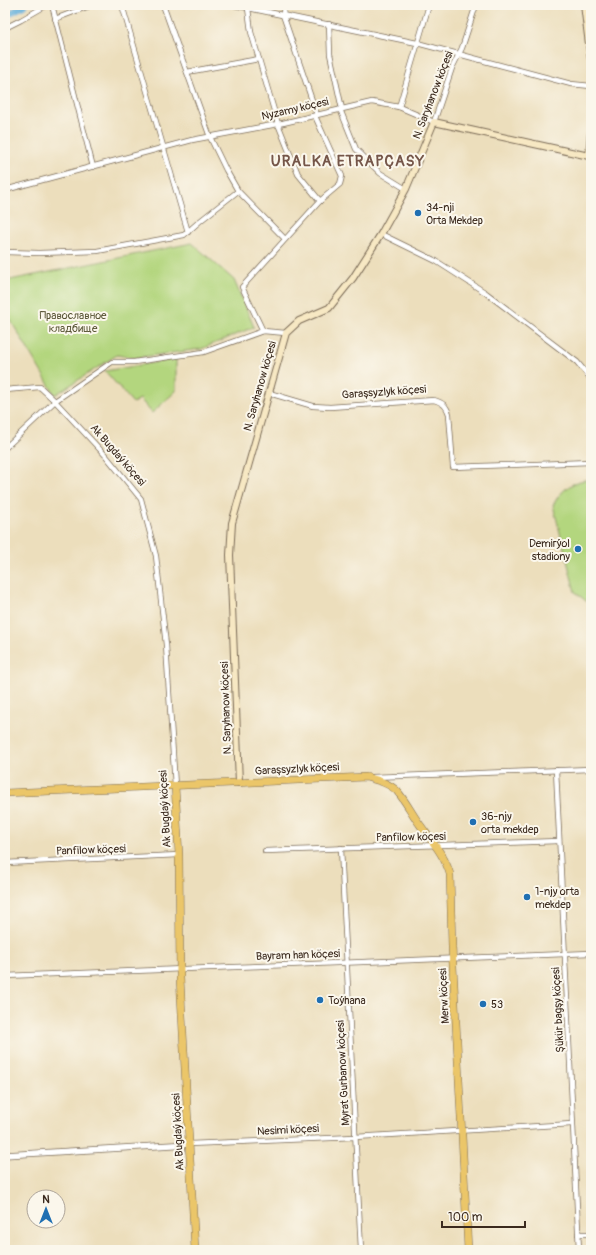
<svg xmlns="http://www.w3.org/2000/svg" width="596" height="1255" font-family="Pangolin,sans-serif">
  <rect width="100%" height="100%" fill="#fbf7ec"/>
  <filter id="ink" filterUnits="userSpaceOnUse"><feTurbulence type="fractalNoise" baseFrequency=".025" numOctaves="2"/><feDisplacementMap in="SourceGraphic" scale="8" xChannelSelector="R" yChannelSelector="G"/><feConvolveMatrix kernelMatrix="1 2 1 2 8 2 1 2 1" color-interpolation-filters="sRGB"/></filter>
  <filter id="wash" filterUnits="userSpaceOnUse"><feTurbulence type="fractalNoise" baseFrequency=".012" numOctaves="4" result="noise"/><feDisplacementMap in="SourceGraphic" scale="16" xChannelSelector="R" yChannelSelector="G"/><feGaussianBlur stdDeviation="0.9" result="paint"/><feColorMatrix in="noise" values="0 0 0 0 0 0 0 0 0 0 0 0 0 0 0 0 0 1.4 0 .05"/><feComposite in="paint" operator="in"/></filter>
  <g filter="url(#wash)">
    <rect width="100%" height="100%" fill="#ecdebc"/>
    <g fill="#b3d67e" stroke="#77804e">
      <polygon points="192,243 234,280 254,327 201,349 134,358 117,355 55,395 5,311 5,281"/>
      <polygon points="176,359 176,391 152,413 140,399 133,403 105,371"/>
      <path d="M584 480H591V603L586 601 575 592 553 505C560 492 570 483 584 480Z"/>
    </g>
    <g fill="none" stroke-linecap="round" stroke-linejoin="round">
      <polyline stroke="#60aeda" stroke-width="6" points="5,16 25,5"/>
    </g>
  </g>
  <g filter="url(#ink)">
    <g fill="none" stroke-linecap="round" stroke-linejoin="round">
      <g stroke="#796955" stroke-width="6">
        <g id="minor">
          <polyline points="52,5 93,167"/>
          <polyline points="122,5 188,232"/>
          <polyline points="163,5 210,137 226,170 238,191 285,239"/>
          <polyline points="234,5 417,43 571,84 591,86"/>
          <polyline points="284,5 283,15 317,115"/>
          <polyline points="248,8 251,32 278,124 298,174 320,201 242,287 263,331"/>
          <polyline points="55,19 92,5"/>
          <polyline points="329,24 330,54 342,109"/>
          <polyline points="5,28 21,20 47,5"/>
          <polyline points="187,72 259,59"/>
          <polyline points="399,107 429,5"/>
          <polyline points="340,109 356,149 380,173 406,189"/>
          <polyline points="315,116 342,176 340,184 320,201"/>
          <polyline points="5,190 192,140 283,123 372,102 399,107 434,122 452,68 462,48 476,5"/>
          <polyline points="381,234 436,261 486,293 577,362 591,379"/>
          <polyline points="5,252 39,253 97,251 184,235 200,221 238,191"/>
          <polyline points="5,390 40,387 55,401 106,456 141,499 156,556 166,645 175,786"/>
          <path d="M269 393 313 406 330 407 434 400C443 403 446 405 449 414L453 467 591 462"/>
          <polyline points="5,448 55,401 112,362 134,362 204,352 263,331 286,333"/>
          <polyline points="556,770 579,1250"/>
          <polyline points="372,777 591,769"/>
          <polyline points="341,848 361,1250"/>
          <polyline points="265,851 558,841"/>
          <polyline points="5,863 179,855"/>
          <polyline points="5,976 591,953"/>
          <polyline points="189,1144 355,1137 572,1124"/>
          <polyline points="578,1234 591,1234"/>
        </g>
      </g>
      <g stroke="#796955" stroke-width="7">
        <polyline id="tertiary" points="5,1155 189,1144"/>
      </g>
      <g stroke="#796955" stroke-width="8">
        <g id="secondary">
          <polyline points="584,5 591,60"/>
          <polyline points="239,783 230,555 232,523 286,333 299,321 329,308 353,278 381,234 406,189 434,122 589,156 591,132"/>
        </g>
      </g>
      <g stroke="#796955" stroke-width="8">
        <g id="primary">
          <polyline points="175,786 179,855 180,978 195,1250"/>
          <path d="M5 793 366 777C377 780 389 783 397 791 404 799 410 810 416 819 428 837 444 853 450 874L452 947 468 1250"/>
        </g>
      </g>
      <use href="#minor" stroke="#fff" stroke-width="4.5"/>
      <use href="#tertiary" stroke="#fff" stroke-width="5.5"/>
      <use href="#secondary" stroke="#f7e8c3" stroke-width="6"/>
      <use href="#primary" stroke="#ebc669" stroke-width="7"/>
    </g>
  </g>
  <g fill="#1f6fb2" stroke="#fbf7ec" stroke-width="1.5">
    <circle cx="418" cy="213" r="4"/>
    <circle cx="578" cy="549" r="4"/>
    <circle cx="473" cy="822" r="4"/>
    <circle cx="527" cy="897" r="4"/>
    <circle cx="320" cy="1000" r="4"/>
    <circle cx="483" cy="1004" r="4"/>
  </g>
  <g text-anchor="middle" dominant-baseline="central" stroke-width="4" stroke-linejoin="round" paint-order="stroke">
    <g font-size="11" fill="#3b2a1e" stroke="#fbf7ec">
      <text transform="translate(433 95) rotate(-69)">N. Saryhanow köçesi</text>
      <text transform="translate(295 109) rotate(-13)">Nyzamy köçesi</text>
      <text transform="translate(260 386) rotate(-74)">N. Saryhanow köçesi</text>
      <text transform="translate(384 392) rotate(-4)">Garaşsyzlyk köçesi</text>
      <text transform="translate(118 455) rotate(49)">Ak Bugdaý köçesi</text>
      <text transform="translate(226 708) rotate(-92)">N. Saryhanow köçesi</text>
      <text transform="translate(297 769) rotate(-3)">Garaşsyzlyk köçesi</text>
      <text transform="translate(165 809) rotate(-93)">Ak Bugdaý köçesi</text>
      <text transform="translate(411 837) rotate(-1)">Panfilow köçesi</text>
      <text transform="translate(91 850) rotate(-2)">Panfilow köçesi</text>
      <text transform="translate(298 955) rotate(-2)">Bayram han köçesi</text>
      <text transform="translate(444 996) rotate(-93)">Merw köçesi</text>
      <text transform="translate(558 1010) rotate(-93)">Şükür bagşy köçesi</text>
      <text transform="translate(343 1073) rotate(-93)">Myrat Gurbanow köçesi</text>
      <text transform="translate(288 1130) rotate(-3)">Nesimi köçesi</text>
      <text transform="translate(178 1132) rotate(-93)">Ak Bugdaý köçesi</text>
    </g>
    <g font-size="11" fill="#3b2a1e" stroke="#fbf7ec" text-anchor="start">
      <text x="426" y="207">34-nji<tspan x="426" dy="13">Orta Mekdep</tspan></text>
      <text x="570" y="543" text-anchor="end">Demirýol<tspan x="570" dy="13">stadiony</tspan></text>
      <text x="481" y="816">36-njy<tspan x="481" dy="13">orta mekdep</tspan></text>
      <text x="535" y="891">1-njy orta<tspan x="535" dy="13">mekdep</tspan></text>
      <text x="328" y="1000">Toýhana</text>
      <text x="491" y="1004">53</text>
    </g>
    <g font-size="11" fill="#595536" stroke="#fbf7ec">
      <text x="73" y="315">Православное<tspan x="73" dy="13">кладбище</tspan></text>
    </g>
    <g font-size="15" font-weight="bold" letter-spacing="1" fill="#755649" stroke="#fbf7ec">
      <text x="348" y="161">URALKA ETRAPÇASY</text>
    </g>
  </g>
  <rect width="596" height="1255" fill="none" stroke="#fbf7ec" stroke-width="20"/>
  <g transform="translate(46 1209)"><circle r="19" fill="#fbf7ec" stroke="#aea59a"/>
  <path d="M0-3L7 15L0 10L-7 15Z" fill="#1f6fb2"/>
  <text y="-6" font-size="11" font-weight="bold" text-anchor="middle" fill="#3b2a1e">N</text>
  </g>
  <path d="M442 1221v6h83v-6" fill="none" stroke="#3b2a1e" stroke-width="2"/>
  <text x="448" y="1221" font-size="12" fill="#3b2a1e" stroke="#fbf7ec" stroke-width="3" paint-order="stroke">100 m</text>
</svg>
